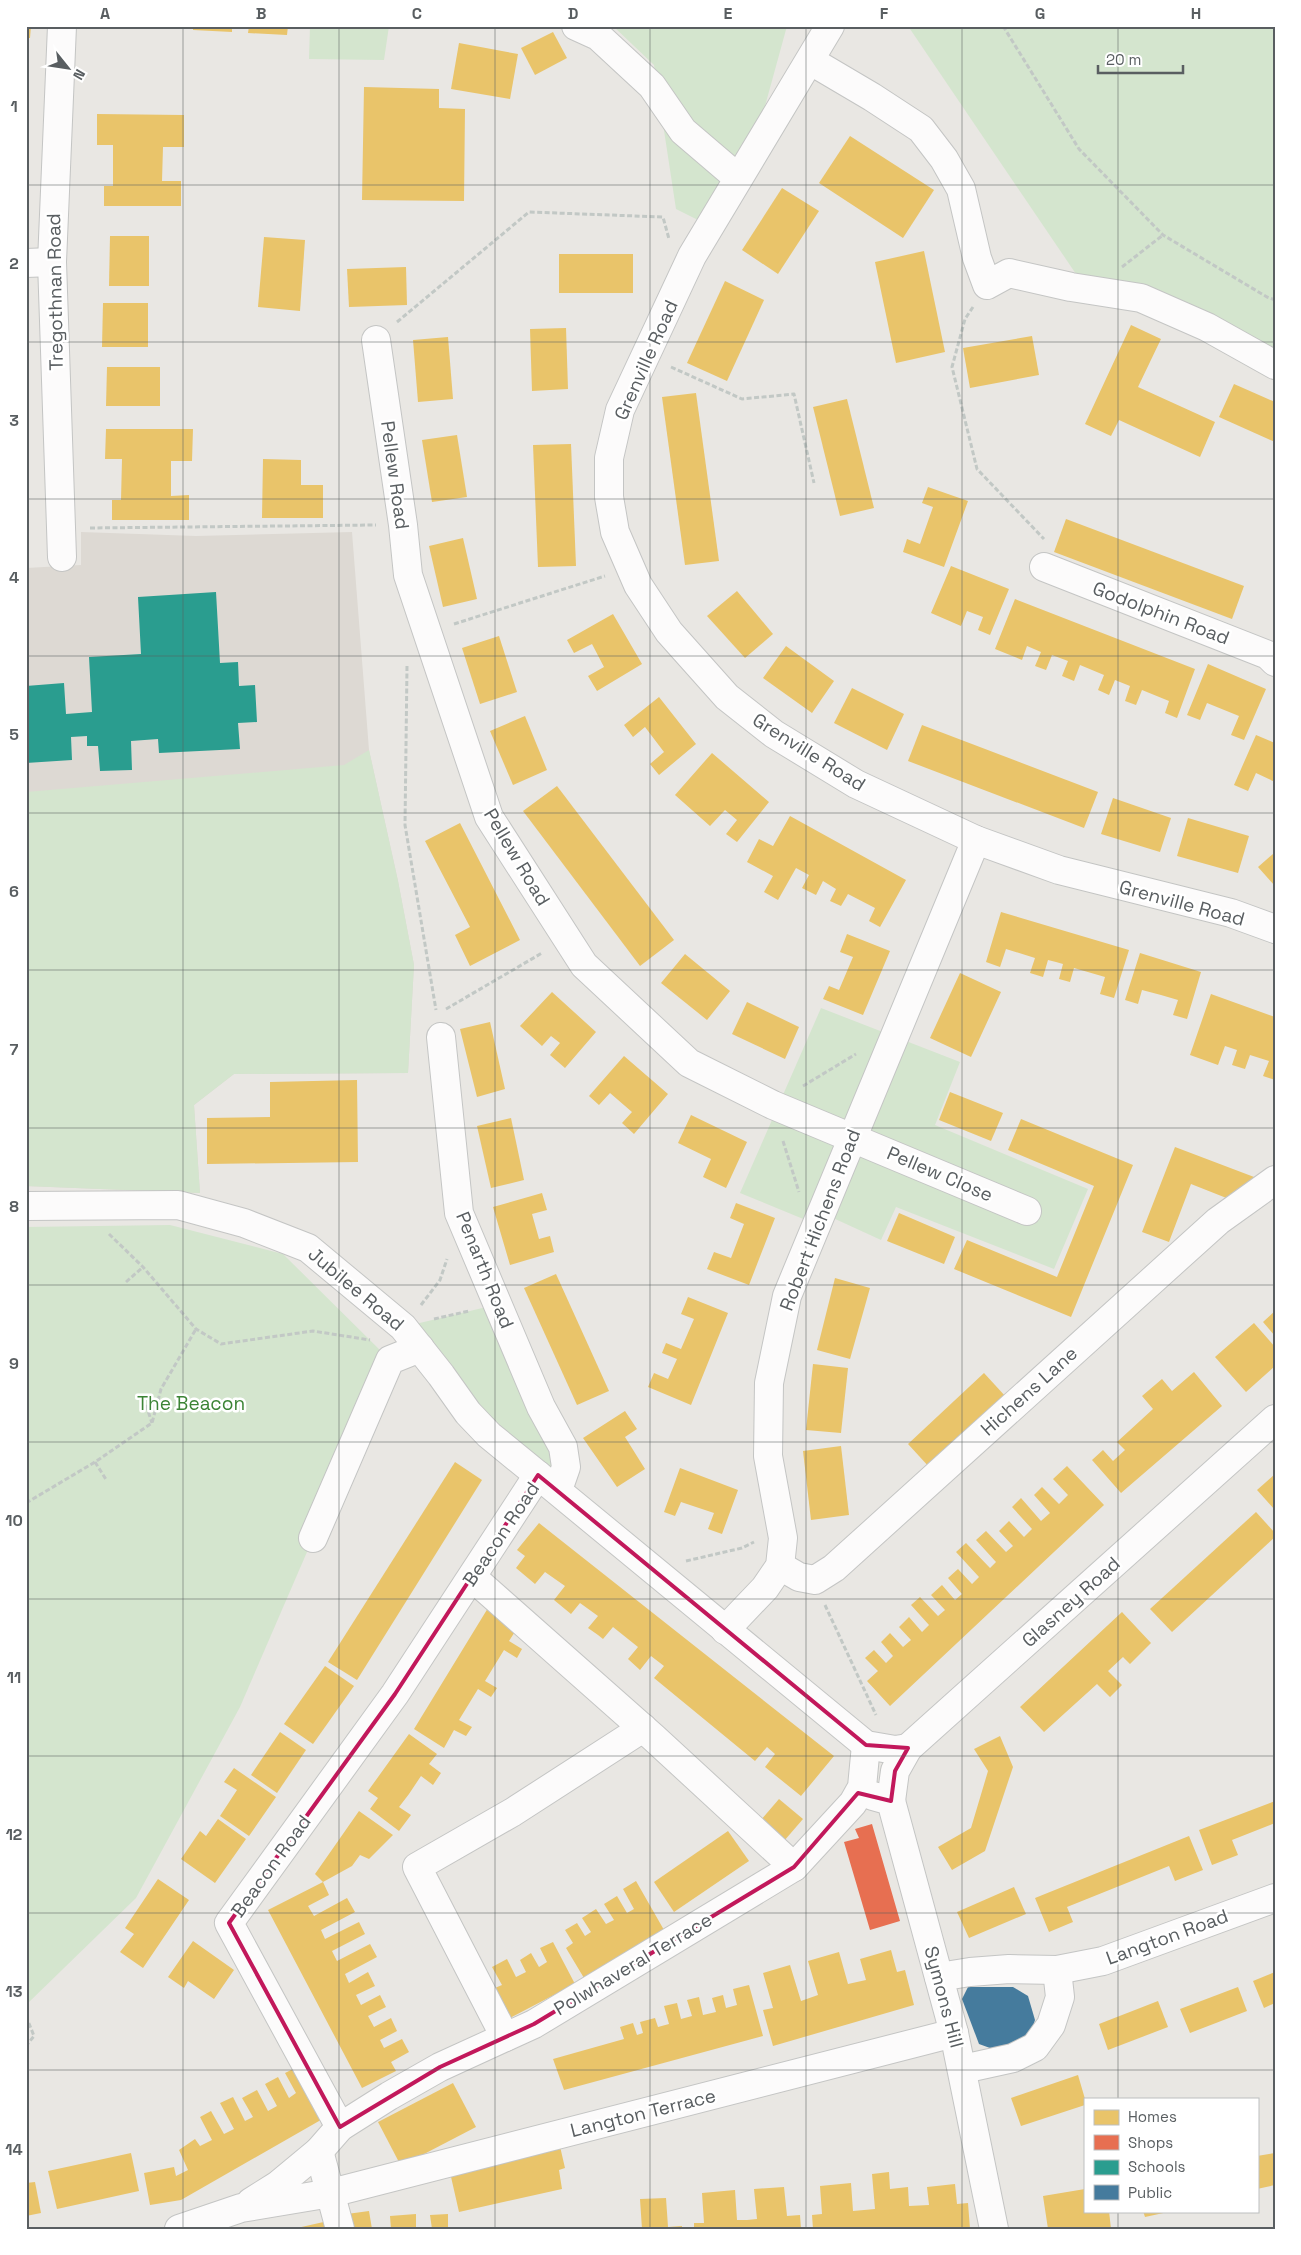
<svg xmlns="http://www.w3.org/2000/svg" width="1301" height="2255" font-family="'Space Grotesk',sans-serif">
  <rect width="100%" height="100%" fill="#e9e7e3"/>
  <polygon fill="#ddd9d3" points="81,532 196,536 352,532 369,750 398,881 414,965 408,1073 234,1074 194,1105 200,1193 26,1186 26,568 81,565"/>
  <g fill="#d4e5ce">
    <polygon points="310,26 389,26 384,60 309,59"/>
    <polygon points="613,26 787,26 762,117 698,220 676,209 654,65"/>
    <polygon points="908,26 1275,26 1275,367 1076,274"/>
    <polygon points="369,750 398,881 414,965 408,1073 234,1074 194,1105 200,1193 26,1186 26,792 344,765"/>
    <polygon points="821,1008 960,1062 935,1125 1088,1189 1054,1269 896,1207 881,1240 833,1218 830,1230 740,1193"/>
    <polygon points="170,1225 283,1254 390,1360 240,1707 136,1898 26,2005 26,1227"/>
    <polygon points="499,1304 541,1407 558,1490 403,1327"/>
  </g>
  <g fill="#e9c46a">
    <polygon points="26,26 31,26 30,38 26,38"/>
    <polygon points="139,26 177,26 177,29 139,28"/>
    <polygon points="193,26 232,26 232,32 193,30"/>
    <polygon points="249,26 288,26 287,35 248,33"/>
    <polygon points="553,32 567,58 535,75 521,48"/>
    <polygon points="459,43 518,54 510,99 451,89"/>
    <polygon points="364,87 439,89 439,108 465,109 464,201 362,200"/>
    <polygon points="97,114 184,115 184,147 163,147 162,181 181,181 181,206 104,206 104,186 113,186 113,145 97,145"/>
    <polygon points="850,136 934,190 903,238 819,183"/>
    <polygon points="782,188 819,211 778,274 742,250"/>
    <polygon points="110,236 149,236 149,286 109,286"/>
    <polygon points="264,237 305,240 300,311 258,307"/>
    <polygon points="924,251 945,352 896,363 875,262"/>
    <rect x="559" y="254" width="74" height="39"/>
    <polygon points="406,267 407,305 349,307 347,269"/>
    <polygon points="725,281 764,300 727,381 687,363"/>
    <polygon points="103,303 148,303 148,347 102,347"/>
    <polygon points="1131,325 1161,339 1138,387 1215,422 1200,457 1119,420 1111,436 1085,424"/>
    <polygon points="566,328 568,389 532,391 530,329"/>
    <polygon points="1032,336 1039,375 970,388 963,348"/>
    <polygon points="448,337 453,399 418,402 413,340"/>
    <polygon points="107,367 160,367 160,406 106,406"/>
    <polygon points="1234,384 1275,402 1275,442 1219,417"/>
    <polygon points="696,393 719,561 685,565 662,397"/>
    <polygon points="847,399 874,508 840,516 813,407"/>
    <polygon points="106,429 193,429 192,461 171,461 171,496 189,495 189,520 112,520 112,500 121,500 122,459 105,459"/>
    <polygon points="457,435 467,497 432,502 422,440"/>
    <polygon points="571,444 576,566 538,567 533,445"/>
    <polygon points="263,459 301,460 301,485 323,485 323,518 262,518"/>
    <polygon points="928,487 968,501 944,567 903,552 907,539 920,544 933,507 922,503"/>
    <polygon points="1066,519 1244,586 1232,619 1054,552"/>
    <polygon points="463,538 477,599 443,607 429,546"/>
    <polygon points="951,566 1009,589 990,635 978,630 983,617 967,611 961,626 931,613"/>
    <polygon points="737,591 773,634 745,658 707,616"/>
    <polygon points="1015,599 1195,669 1177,718 1165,713 1169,701 1142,690 1136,705 1125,701 1130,686 1115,680 1109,695 1098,690 1104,675 1080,665 1074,681 1062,676 1068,661 1052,655 1046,670 1035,666 1041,652 1027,646 1022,660 995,649"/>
    <polygon points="613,614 642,664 597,691 588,676 604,667 592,644 574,653 567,640"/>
    <polygon points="499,636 517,692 480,704 462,648"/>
    <polygon points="786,646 834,681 812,713 763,678"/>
    <polygon points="1208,664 1266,689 1244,740 1231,735 1239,716 1207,703 1200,720 1187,715"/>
    <polygon points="852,688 904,714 887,750 834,723"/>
    <polygon points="659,697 696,744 659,775 650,764 664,752 645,727 633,737 624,725"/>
    <polygon points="525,716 547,770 513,785 490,731"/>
    <polygon points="922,725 1098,792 1084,828 908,761"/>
    <polygon points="1256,735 1275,743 1275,782 1256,773 1248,791 1234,785"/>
    <polygon points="712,753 769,802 737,842 726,834 737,820 725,810 710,826 675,795"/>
    <polygon points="557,786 674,940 640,966 523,811"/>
    <polygon points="1113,798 1171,818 1160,852 1101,834"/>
    <polygon points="790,816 906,880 880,927 869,921 875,908 848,894 841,906 830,901 836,889 823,881 816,895 802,888 809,875 796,868 778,900 764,892 773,876 747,862 759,839 773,846"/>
    <polygon points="1188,818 1249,836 1238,873 1177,856"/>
    <polygon points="460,823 520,940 470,966 455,935 470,927 425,841"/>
    <polygon points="1273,854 1275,856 1275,886 1258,867"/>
    <polygon points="1001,912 1129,950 1114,998 1100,994 1105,977 1074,968 1070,982 1059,979 1063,964 1056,962 1048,960 1043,977 1030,973 1035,958 1006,949 1000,967 986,962"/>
    <polygon points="847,934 890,951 863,1015 823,999 829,986 839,990 853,957 840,952"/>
    <polygon points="1140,953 1201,972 1187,1019 1173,1015 1178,1000 1161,995 1142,990 1138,1004 1125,1000"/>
    <polygon points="685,954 730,991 707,1020 661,983"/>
    <polygon points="960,973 1001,992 971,1057 930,1038"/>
    <polygon points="552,992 596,1032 565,1068 550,1055 560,1043 551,1036 542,1046 520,1026"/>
    <polygon points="1211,994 1275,1017 1275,1080 1263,1076 1269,1061 1250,1055 1245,1069 1232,1065 1237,1050 1225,1046 1218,1065 1190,1055"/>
    <polygon points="747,1002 799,1027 785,1059 732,1034"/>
    <polygon points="490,1022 505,1089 477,1097 460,1029"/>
    <polygon points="624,1056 668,1094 634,1134 622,1123 632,1112 610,1093 599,1105 589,1096"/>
    <polygon points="357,1080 358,1162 207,1164 207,1118 270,1117 270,1082"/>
    <polygon points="950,1092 1003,1113 991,1141 939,1120"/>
    <polygon points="691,1115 747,1142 726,1188 703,1177 711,1159 678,1143"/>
    <polygon points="511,1118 524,1180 491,1188 477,1126"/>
    <polygon points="1021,1119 1133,1165 1071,1317 954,1269 967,1240 1057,1277 1094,1186 1008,1150"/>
    <polygon points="1175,1147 1262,1180 1234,1201 1191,1184 1169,1242 1142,1232"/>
    <polygon points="542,1193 547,1210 532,1214 539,1239 550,1236 554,1252 510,1265 493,1207"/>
    <polygon points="736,1203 775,1218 749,1285 707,1269 714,1252 731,1258 744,1224 730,1218"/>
    <polygon points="899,1213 955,1237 944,1264 887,1241"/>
    <polygon points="556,1274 609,1391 577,1405 524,1288"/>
    <polygon points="835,1278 870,1288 850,1359 817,1350"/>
    <polygon points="688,1297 728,1313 691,1405 648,1387 654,1373 668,1379 677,1359 662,1353 666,1343 681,1349 694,1319 681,1314"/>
    <polygon points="1275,1311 1275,1336 1263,1322"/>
    <polygon points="1254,1323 1275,1347 1275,1366 1246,1392 1215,1357"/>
    <polygon points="813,1364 848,1368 841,1433 806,1430"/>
    <polygon points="1194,1372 1222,1406 1121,1493 1092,1460 1103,1450 1113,1461 1125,1450 1117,1442 1153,1409 1142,1396 1162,1379 1172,1391"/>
    <polygon points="984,1373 1006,1397 930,1468 908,1444"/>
    <polygon points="625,1411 637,1429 625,1437 645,1469 617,1487 583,1438"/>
    <polygon points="841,1446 849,1515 811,1520 803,1451"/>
    <polygon points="455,1462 482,1480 357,1680 328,1662"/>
    <polygon points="1067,1466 1104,1505 890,1706 867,1681 878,1671 865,1658 874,1650 886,1663 893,1656 881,1642 890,1633 903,1647 911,1640 899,1627 909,1617 922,1632 929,1625 911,1605 920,1597 938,1616 945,1610 931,1595 942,1585 955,1600 962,1594 948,1578 958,1569 972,1584 979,1577 956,1552 966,1543 990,1568 996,1562 976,1540 986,1531 1006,1552 1013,1546 999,1531 1009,1521 1024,1537 1032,1529 1012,1507 1021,1498 1041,1521 1050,1513 1034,1495 1042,1487 1059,1504 1068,1495 1053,1479"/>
    <polygon points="680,1468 738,1490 722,1534 708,1529 714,1513 681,1502 675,1516 664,1512"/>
    <polygon points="1275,1474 1275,1510 1257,1490"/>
    <polygon points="1256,1512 1275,1533 1275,1537 1172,1632 1150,1609"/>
    <polygon points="539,1523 834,1756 801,1796 765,1767 775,1754 767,1747 755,1761 654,1678 664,1666 651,1656 640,1670 628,1659 638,1647 613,1627 603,1639 598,1635 588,1628 598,1616 580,1603 571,1614 554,1600 565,1586 545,1572 535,1584 516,1568 525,1556 517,1550"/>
    <polygon points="488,1608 518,1627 509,1641 522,1649 517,1658 504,1650 485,1681 497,1688 491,1697 478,1689 459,1720 472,1727 466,1736 454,1730 444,1748 414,1729"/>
    <polygon points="1122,1612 1151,1643 1130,1664 1123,1657 1108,1671 1122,1685 1110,1697 1097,1684 1044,1732 1020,1707"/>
    <polygon points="325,1666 354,1686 313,1744 284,1724"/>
    <polygon points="280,1732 306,1750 277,1793 251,1775"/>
    <polygon points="409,1734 437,1754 429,1764 441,1773 433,1785 421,1776 409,1794 399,1807 411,1815 399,1831 370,1809 378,1798 368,1791"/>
    <polygon points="1000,1736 1013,1767 985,1851 952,1870 938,1847 971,1828 988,1771 974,1749"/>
    <polygon points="234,1768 276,1797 249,1836 220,1816 237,1790 224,1782"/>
    <polygon points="779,1799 803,1819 784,1841 761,1820"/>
    <polygon points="1275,1801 1275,1823 1232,1840 1238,1855 1212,1865 1199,1830"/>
    <polygon points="359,1811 393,1835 369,1859 360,1855 352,1866 323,1882 329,1895 308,1906 314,1916 347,1898 355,1912 321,1930 325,1939 359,1922 365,1934 332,1951 337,1961 370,1944 377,1957 345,1974 349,1983 368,1972 375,1986 356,1995 361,2005 380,1995 386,2007 368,2016 374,2027 391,2018 397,2031 380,2040 384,2048 402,2039 409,2052 391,2062 396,2071 362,2088 268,1910 323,1882 315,1874"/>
    <polygon points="218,1819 246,1839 215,1883 181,1859 200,1831 206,1836"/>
    <polygon points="728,1831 749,1861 674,1912 654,1882"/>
    <polygon points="1189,1836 1203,1870 1175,1881 1169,1866 1067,1907 1073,1922 1049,1932 1035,1898"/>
    <polygon points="158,1879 189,1900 143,1968 120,1952 134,1934 125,1928"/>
    <polygon points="636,1881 664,1930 584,1978 566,1948 573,1943 565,1930 577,1923 585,1936 591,1932 582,1918 596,1909 606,1924 614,1920 604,1904 617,1896 627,1913 634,1909 623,1889"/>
    <polygon points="1014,1887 1026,1914 969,1938 957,1912"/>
    <polygon points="193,1941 234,1970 214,1999 188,1981 184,1988 168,1977"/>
    <polygon points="553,1942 575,1984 506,2020 490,1990 502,1985 492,1967 507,1959 516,1977 526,1972 520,1960 531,1953 539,1967 547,1962 540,1948"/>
    <polygon points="891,1950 897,1972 905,1970 914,2005 773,2046 763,2010 773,2008 763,1973 790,1965 801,2001 818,1995 808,1961 839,1952 848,1984 866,1980 860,1959"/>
    <polygon points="1275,1972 1275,2003 1264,2008 1253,1981"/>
    <polygon points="749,1985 763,2036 564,2090 553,2059 624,2039 620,2027 633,2023 637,2035 643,2033 640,2022 655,2018 658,2027 669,2024 664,2006 677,2003 681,2019 692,2016 687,2000 699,1997 703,2015 716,2012 712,1998 723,1995 726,2008 737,2005 733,1989"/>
    <polygon points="1238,1987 1247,2011 1190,2033 1180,2009"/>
    <polygon points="1158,2001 1168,2027 1108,2050 1099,2024"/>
    <polygon points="299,2066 326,2117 181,2200 150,2205 144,2173 174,2167 176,2176 188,2170 179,2150 195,2139 200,2146 212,2140 200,2117 211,2111 224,2134 234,2129 220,2103 233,2097 245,2121 253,2117 242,2098 257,2090 268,2111 277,2106 265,2084 278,2077 289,2098 296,2093 285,2073"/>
    <polygon points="1078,2075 1085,2099 1085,2105 1021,2126 1011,2098"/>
    <polygon points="453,2083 476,2127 401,2166 378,2122"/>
    <polygon points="559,2142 565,2168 559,2170 562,2189 459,2212 449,2168"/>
    <polygon points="131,2153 139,2191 57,2209 48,2171"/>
    <polygon points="1275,2153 1275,2185 1257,2189 1257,2156"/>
    <polygon points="889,2172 890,2189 908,2187 909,2206 929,2205 927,2187 955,2184 957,2204 968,2203 970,2229 813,2229 812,2215 822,2214 820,2186 851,2183 853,2211 875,2209 872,2174"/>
    <polygon points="35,2182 41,2213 26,2216 26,2183"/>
    <polygon points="784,2187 787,2216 800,2215 801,2229 694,2229 694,2223 704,2223 702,2193 735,2190 737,2220 747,2220 757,2219 754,2189"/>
    <polygon points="1085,2189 1085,2211 1109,2211 1111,2229 1048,2229 1043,2196"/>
    <polygon points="666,2198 668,2227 682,2226 682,2229 642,2229 640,2199"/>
    <polygon points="369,2211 372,2229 351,2229 347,2214"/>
    <polygon points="1143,2211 1168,2211 1168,2212 1145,2217"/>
    <polygon points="416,2214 416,2229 391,2229 390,2216"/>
    <polygon points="448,2214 448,2229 432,2229 430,2215"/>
    <polygon points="328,2221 330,2229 298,2229 297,2228"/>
  </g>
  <polygon fill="#e76f51" points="872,1824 900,1921 870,1930 844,1842 859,1838 855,1829"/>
  <polygon fill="#2a9d8f" points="216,592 220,663 238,662 239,686 255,685 257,722 238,723 240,749 159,753 158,739 131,741 132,770 100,771 98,746 87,746 87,736 71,737 72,760 26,763 26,686 64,683 66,714 92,712 89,657 141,654 138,597"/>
  <polygon fill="#457b9d" points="968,1987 1013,1987 1028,1996 1035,2020 1030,2036 1001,2052 979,2044 962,1999"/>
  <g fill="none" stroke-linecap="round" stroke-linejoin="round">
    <g stroke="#c4c5c4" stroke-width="30">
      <g id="minor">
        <polyline points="62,26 52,262 62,557"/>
        <polyline points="576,26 598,36 652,86 683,131 738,178"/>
        <polyline points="830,26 692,256 620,410 609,458 609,497 615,532 638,585 669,632 727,697 774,734 856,784 976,840 1059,870 1231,913 1275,929"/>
        <polyline points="811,61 872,97 921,129 944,159 961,189 977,258 987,285 1009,273 1071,287 1141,298 1207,327 1275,365"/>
        <polyline points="26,263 52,262"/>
        <polyline points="376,340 403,525 408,575 489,817 584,965 689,1063 773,1105 1027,1211"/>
        <polyline points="1044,567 1268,655 1275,662"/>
        <polyline points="441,1037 459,1213 541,1407 563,1447 566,1467 558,1490"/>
        <polyline points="26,1206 178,1205 244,1223 308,1248 403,1327 441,1375 468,1413 489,1435 538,1475"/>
        <polyline points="313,1538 390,1360 420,1348"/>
        <polyline points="780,1566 799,1577 815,1580 834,1568 1218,1221 1275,1180"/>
        <polyline points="472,1577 654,1738 794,1867"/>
        <polyline points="725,1630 765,1588 780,1566 783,1538 768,1456 769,1383 787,1296 976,840"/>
        <polyline points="873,1796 891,1801 954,2033 994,2229"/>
        <polyline points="891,1801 895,1771 908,1748 1275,1419"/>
        <polyline points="939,1977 970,1972 1009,1969 1057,1970 1103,1961 1275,1898"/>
        <polyline points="505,2037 417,1867 513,1812 643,1728"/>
        <polyline points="963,2069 1013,2058 1035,2047 1051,2025 1060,1997 1057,1970"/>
        <polyline points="340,2127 229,1923 395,1694 538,1475 866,1745 895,1750 908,1748"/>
        <polyline points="319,2151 340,2229"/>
        <polyline points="251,2202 278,2185 319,2151 340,2127 389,2096 440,2067 534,2024 794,1867 853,1803 862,1787 866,1745"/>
        <polyline points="179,2229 241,2208 331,2193 954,2033"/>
      </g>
    </g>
    <g stroke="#c2c8c5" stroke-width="3" stroke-dasharray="5 2.5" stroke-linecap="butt">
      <polyline points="1003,26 1079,149 1163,235 1267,297 1275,300"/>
      <polyline points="1122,267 1163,235"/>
      <polyline points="973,307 965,319 952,367 977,469 1044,539"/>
      <polyline points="397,322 529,212 663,217 669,239"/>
      <polyline points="671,367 742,399 794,394 814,483"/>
      <polyline points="90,528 376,525"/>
      <polyline points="454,624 605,576"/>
      <polyline points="407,666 405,825 436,1010"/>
      <polyline points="446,1009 542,953"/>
      <polyline points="803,1086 856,1054"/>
      <polyline points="783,1141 799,1192"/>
      <polyline points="109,1234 143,1267 196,1329 221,1344 313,1331 370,1340"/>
      <polyline points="126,1282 143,1267"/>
      <polyline points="421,1305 440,1280 447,1259"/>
      <polyline points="434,1319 469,1311"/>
      <polyline points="146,1405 152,1423"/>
      <polyline points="95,1462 107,1481"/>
      <polyline points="26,1503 95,1462 152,1423 161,1389 196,1329"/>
      <polyline points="686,1561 742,1548 754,1542"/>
      <polyline points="825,1605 876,1715"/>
      <polyline points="26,2016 34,2036 26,2046"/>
    </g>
    <use href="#minor" stroke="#fcfbfb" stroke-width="28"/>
  </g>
  <path fill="none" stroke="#c2185b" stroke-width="4" stroke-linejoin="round" d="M538 1475 866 1745 908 1748 895 1771 891 1801 858 1793 794 1867 534 2024 440 2067 340 2127 229 1923 395 1694Z"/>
  <path fill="none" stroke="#595e61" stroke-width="1" stroke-opacity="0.55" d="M183 26V2229M339 26V2229M495 26V2229M650 26V2229M806 26V2229M962 26V2229M1118 26V2099M26 185H1275M26 342H1275M26 499H1275M26 656H1275M26 813H1275M26 970H1275M26 1128H1275M26 1285H1275M26 1442H1275M26 1599H1275M26 1756H1275M26 1913H1275M26 2070H1275M1118 2211V2229"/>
  <g text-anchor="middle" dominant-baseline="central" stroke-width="5" stroke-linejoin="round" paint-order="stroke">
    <g font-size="19" fill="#595e61" stroke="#fff">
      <text transform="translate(55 292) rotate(-91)">Tregothnan Road</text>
      <text transform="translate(646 360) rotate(-66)">Grenville Road</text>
      <text transform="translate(395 475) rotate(82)">Pellew Road</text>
      <text transform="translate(1161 613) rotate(21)">Godolphin Road</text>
      <text transform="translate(809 752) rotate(32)">Grenville Road</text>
      <text transform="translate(517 857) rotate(59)">Pellew Road</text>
      <text transform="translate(1182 903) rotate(15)">Grenville Road</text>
      <text transform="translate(940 1174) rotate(23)">Pellew Close</text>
      <text transform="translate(820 1220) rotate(-69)">Robert Hichens Road</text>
      <text transform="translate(485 1270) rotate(68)">Penarth Road</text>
      <text transform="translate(356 1289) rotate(40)">Jubilee Road</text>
      <text transform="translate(1029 1391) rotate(-42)">Hichens Lane</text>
      <text transform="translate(501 1534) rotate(-56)">Beacon Road</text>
      <text transform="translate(1071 1602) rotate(-42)">Glasney Road</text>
      <text transform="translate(271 1866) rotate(-54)">Beacon Road</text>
      <text transform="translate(1167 1937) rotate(-20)">Langton Road</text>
      <text transform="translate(633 1964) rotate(-31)">Polwhaveral Terrace</text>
      <text transform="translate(944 1997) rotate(75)">Symons Hill</text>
      <text transform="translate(643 2113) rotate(-14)">Langton Terrace</text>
    </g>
    <g font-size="19" fill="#3c8435" stroke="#fff">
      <text x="191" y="1403">The Beacon</text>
    </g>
  </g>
  <rect width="1301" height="2255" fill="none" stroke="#ffffff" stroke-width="55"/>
  <rect x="1084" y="2098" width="175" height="115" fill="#ffffff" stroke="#bdbfc0"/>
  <rect x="1094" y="2110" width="25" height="15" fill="#e9c46a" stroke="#bdbfc0"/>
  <text x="1128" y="2122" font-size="15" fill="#595e61">Homes</text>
  <rect x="1094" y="2135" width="25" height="15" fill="#e76f51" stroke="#bdbfc0"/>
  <text x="1128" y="2148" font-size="15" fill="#595e61">Shops</text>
  <rect x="1094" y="2160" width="25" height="15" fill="#2a9d8f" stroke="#bdbfc0"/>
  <text x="1128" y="2172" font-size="15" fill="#595e61">Schools</text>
  <rect x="1094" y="2185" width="25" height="15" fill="#457b9d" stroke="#bdbfc0"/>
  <text x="1128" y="2198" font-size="15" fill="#595e61">Public</text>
  <g transform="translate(68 68) rotate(120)" stroke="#ffffff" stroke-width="4" paint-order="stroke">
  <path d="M0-4L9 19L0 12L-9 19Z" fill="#595e61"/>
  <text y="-8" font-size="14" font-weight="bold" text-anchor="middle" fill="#595e61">N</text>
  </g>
  <path d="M1098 65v8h85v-8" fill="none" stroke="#595e61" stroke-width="2.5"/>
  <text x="1106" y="65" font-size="15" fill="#595e61" stroke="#ffffff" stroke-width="4" paint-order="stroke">20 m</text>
  <rect x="28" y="28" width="1246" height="2200" fill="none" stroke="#595e61" stroke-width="2"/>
  <g font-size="16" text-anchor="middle" font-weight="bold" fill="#595e61">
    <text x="105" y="19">A</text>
    <text x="261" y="19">B</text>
    <text x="417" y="19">C</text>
    <text x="573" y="19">D</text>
    <text x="728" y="19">E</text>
    <text x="884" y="19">F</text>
    <text x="1040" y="19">G</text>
    <text x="1196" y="19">H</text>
    <text x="14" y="112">1</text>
    <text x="14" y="269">2</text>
    <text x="14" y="426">3</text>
    <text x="14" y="583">4</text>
    <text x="14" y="740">5</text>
    <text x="14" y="897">6</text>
    <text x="14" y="1055">7</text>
    <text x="14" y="1212">8</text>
    <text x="14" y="1369">9</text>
    <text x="14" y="1526">10</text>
    <text x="14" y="1683">11</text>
    <text x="14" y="1840">12</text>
    <text x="14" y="1997">13</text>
    <text x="14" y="2155">14</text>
  </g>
</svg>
